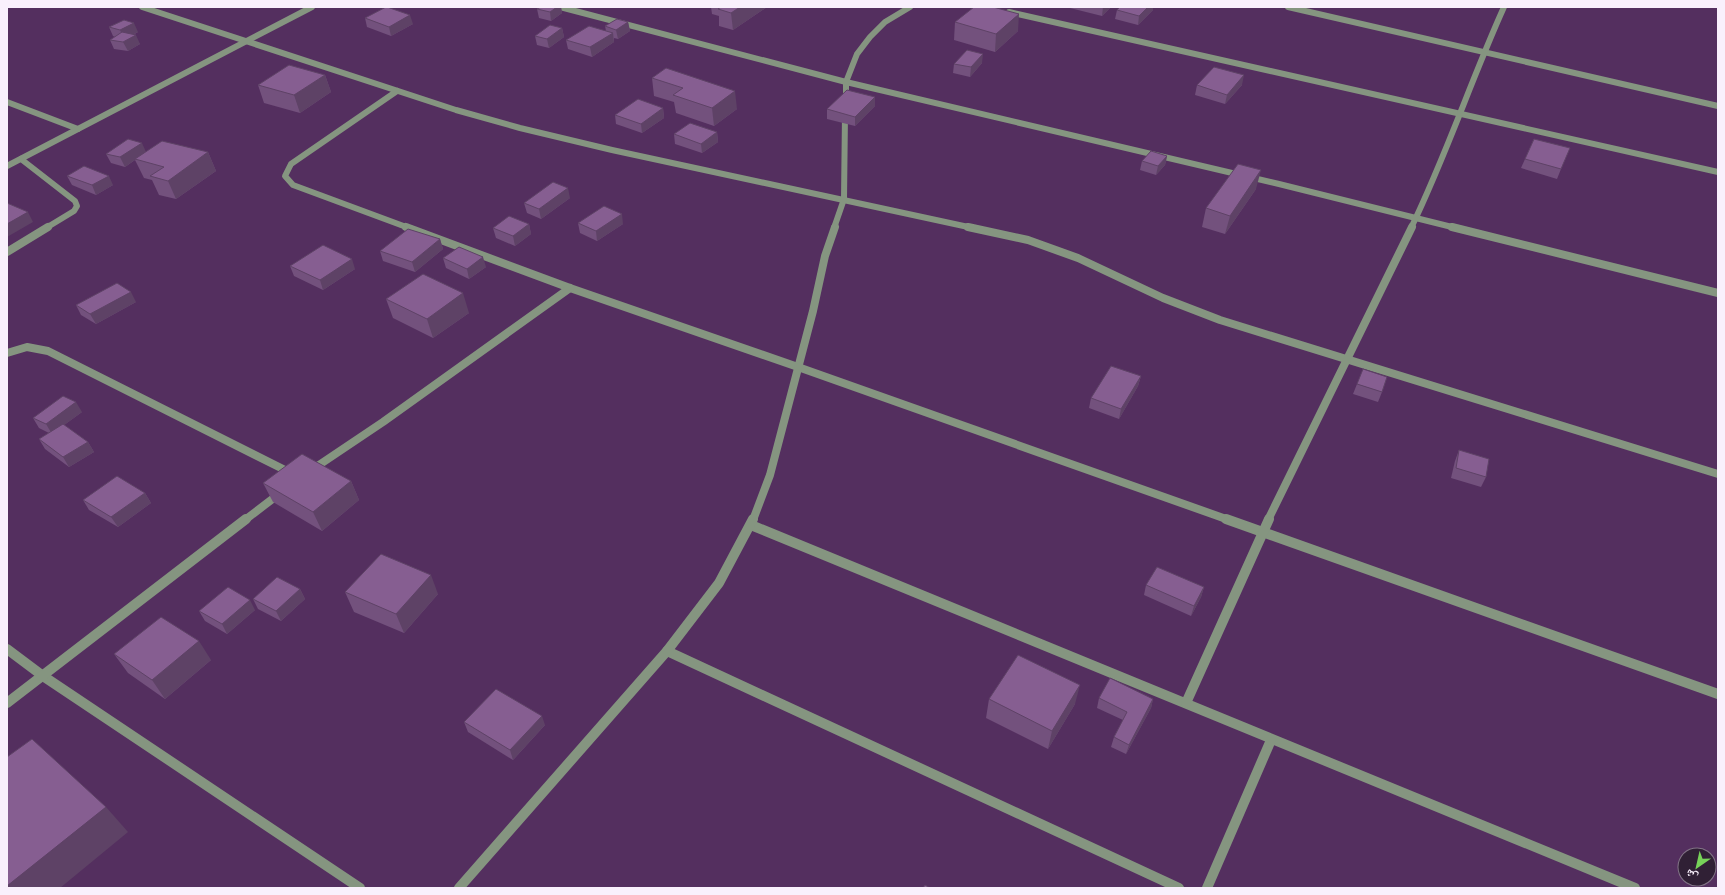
<svg xmlns="http://www.w3.org/2000/svg" width="1725" height="895" font-family="'Titillium Web','Noto Naskh Arabic',sans-serif">
  <rect width="100%" height="100%" fill="#542f5f"/>
  <g fill="none" stroke-linecap="round" stroke-linejoin="round">
    <g stroke="#859580" stroke-width="6">
      <polyline points="142,7 456,110 520,128 612,150 973,228"/>
      <polyline points="560,7 846,82 1279,184 1456,228"/>
      <polyline points="1288,7 1718,106"/>
      <polyline points="1009,12 1718,172"/>
      <polyline points="397,91 291,164 285,176 293,185 409,228"/>
      <polyline points="846,101 846,82 857,54 870,37 885,22 910,7"/>
      <polyline points="7,102 78,129"/>
      <polyline points="21,159 75,201 77,206 74,211 46,228"/>
      <polyline points="7,166 312,7"/>
      <polyline points="834,228 844,199 845,114"/>
      <path d="M1411 228C1446 156 1471 80 1504 7"/>
    </g>
    <g stroke="#859580" stroke-width="8">
      <polyline points="406,227 570,288 798,367 1229,520"/>
      <polyline points="968,227 1028,240 1078,258 1163,298 1220,320 1718,474"/>
      <polyline points="1452,227 1718,293"/>
      <polyline points="7,252 48,227"/>
      <polyline points="7,353 27,347 48,351 291,473"/>
      <polyline points="313,469 383,422 570,288"/>
      <polyline points="245,520 279,494"/>
      <polyline points="753,520 770,475 813,311 825,256 835,227"/>
      <polyline points="1268,520 1412,227"/>
    </g>
    <g stroke="#859580" stroke-width="10">
      <polyline points="1226,519 1718,694"/>
      <polyline points="751,525 1635,888"/>
      <polyline points="7,649 43,676 360,888"/>
      <polyline points="667,651 1179,888"/>
      <polyline points="7,703 246,519"/>
      <polyline points="1186,703 1269,519"/>
      <polyline points="459,888 667,651 719,583 753,519"/>
      <polyline points="1207,888 1271,740"/>
    </g>
  </g>
  <g fill="#73517d">
    <polygon points="541,7 561,7 562,13 551,21 539,18 537,9"/>
    <polygon points="711,7 767,7 733,30 719,26 719,16 712,14"/>
    <polygon points="1070,7 1111,7 1102,16 1070,8"/>
    <polygon points="1120,7 1153,7 1153,10 1138,25 1115,19 1117,10"/>
    <polygon points="365,18 413,24 391,36 367,27"/>
    <polygon points="628,22 630,31 618,39 614,38 614,42 592,57 568,49 566,40 606,31 605,26"/>
    <polygon points="955,22 1018,31 995,52 954,40"/>
    <polygon points="109,27 138,32 133,35 140,44 128,51 114,49 110,40 115,37 113,36"/>
    <polygon points="562,28 564,37 549,48 537,45 535,36"/>
    <polygon points="982,63 970,77 953,73 954,64"/>
    <polygon points="666,68 737,109 714,126 676,113 674,102 654,96 652,78"/>
    <polygon points="325,75 331,92 300,113 264,103 258,85"/>
    <polygon points="1197,85 1242,85 1225,104 1195,95"/>
    <polygon points="875,97 875,106 855,126 827,119 827,109"/>
    <polygon points="663,108 664,118 642,133 616,124 615,115"/>
    <polygon points="717,132 718,142 702,153 675,144 674,134"/>
    <polygon points="1534,139 1561,169 1557,179 1521,168"/>
    <polygon points="146,152 208,152 216,171 176,199 159,195 152,180 144,178 135,160 125,167 111,163 106,154"/>
    <polygon points="1167,156 1165,165 1156,175 1140,170 1142,161"/>
    <polygon points="67,176 113,185 96,195 72,185"/>
    <polygon points="1256,189 1225,234 1202,227 1206,208"/>
    <polygon points="570,198 541,219 527,213 524,203"/>
    <polygon points="578,223 623,224 597,241 580,233"/>
    <polygon points="529,224 531,234 515,246 496,238 493,228"/>
    <polygon points="440,239 443,249 415,272 383,261 380,251"/>
    <polygon points="443,258 486,267 469,279 446,268"/>
    <polygon points="290,266 355,269 323,290 294,276"/>
    <polygon points="386,299 469,313 433,338 393,318"/>
    <polygon points="136,302 96,324 81,315 76,305"/>
    <polygon points="1141,376 1138,386 1119,419 1089,408 1091,398"/>
    <polygon points="1357,384 1382,392 1378,402 1353,394"/>
    <polygon points="82,412 64,425 88,442 94,452 69,467 45,449 39,439 49,433 39,428 33,418"/>
    <polygon points="1459,450 1486,477 1481,487 1451,478 1455,461"/>
    <polygon points="351,481 359,500 322,531 273,502 263,483"/>
    <polygon points="145,493 151,503 118,527 89,510 83,500"/>
    <polygon points="1146,585 1204,587 1201,597 1191,616 1144,595"/>
    <polygon points="300,589 305,599 281,621 258,609 253,599"/>
    <polygon points="345,592 438,594 404,633 354,612"/>
    <polygon points="255,610 227,634 205,621 199,611"/>
    <polygon points="114,654 211,660 165,699 128,673"/>
    <polygon points="1099,698 1153,699 1151,708 1126,754 1111,747 1114,737 1123,720 1097,708"/>
    <polygon points="989,699 1075,704 1048,749 986,718"/>
    <polygon points="464,722 545,725 513,760 468,732"/>
  </g>
  <g fill="#5e4266">
    <polygon points="557,7 561,7 562,13 551,21 550,12"/>
    <polygon points="740,7 767,7 733,30 731,13"/>
    <polygon points="1103,7 1111,7 1102,16"/>
    <polygon points="1148,7 1153,7 1153,10 1138,25 1139,16"/>
    <polygon points="1019,14 1018,31 995,52 996,34"/>
    <polygon points="410,15 413,24 391,36 389,27"/>
    <polygon points="628,22 630,31 618,39 616,30"/>
    <polygon points="134,23 138,32 124,39 120,30"/>
    <polygon points="562,28 564,37 549,48 547,39"/>
    <polygon points="613,33 614,42 592,57 590,47"/>
    <polygon points="136,35 140,44 128,51 123,42"/>
    <polygon points="983,54 982,63 970,77 971,67"/>
    <polygon points="325,75 331,92 300,113 294,95"/>
    <polygon points="1244,75 1242,85 1225,104 1227,95"/>
    <polygon points="735,91 737,109 714,126 712,108"/>
    <polygon points="875,97 875,106 855,126 855,117"/>
    <polygon points="663,108 664,118 642,133 641,124"/>
    <polygon points="717,132 718,142 702,153 701,144"/>
    <polygon points="142,143 146,152 125,167 120,157"/>
    <polygon points="208,152 216,171 176,199 168,181"/>
    <polygon points="1167,156 1165,165 1156,175 1158,166"/>
    <polygon points="1261,170 1256,189 1225,234 1230,216"/>
    <polygon points="109,176 113,185 96,195 92,185"/>
    <polygon points="568,188 570,198 541,219 539,209"/>
    <polygon points="28,212 33,222 7,237 7,224"/>
    <polygon points="622,214 623,224 597,241 596,231"/>
    <polygon points="529,224 531,234 515,246 513,236"/>
    <polygon points="440,239 443,249 415,272 412,262"/>
    <polygon points="483,257 486,267 469,279 467,269"/>
    <polygon points="352,259 355,269 323,290 320,280"/>
    <polygon points="131,292 136,302 96,324 90,314"/>
    <polygon points="463,293 469,313 433,338 427,319"/>
    <polygon points="1141,376 1138,386 1119,419 1121,409"/>
    <polygon points="76,402 82,412 52,434 46,424"/>
    <polygon points="88,442 94,452 69,467 63,457"/>
    <polygon points="351,481 359,500 322,531 313,512"/>
    <polygon points="145,493 151,503 118,527 111,517"/>
    <polygon points="431,575 438,594 404,633 396,614"/>
    <polygon points="1204,587 1201,597 1191,616 1194,606"/>
    <polygon points="300,589 305,599 281,621 276,611"/>
    <polygon points="250,600 255,610 227,634 222,624"/>
    <polygon points="199,641 211,660 165,699 152,680"/>
    <polygon points="1080,685 1075,704 1048,749 1052,731"/>
    <polygon points="1153,699 1151,708 1126,754 1129,745"/>
    <polygon points="542,716 545,725 513,760 510,750"/>
    <polygon points="106,807 128,832 60,888 7,888 7,886"/>
  </g>
  <g fill="#865e91" stroke="#5e4266">
    <polygon points="386,7 387,7 410,15 389,27 365,18"/>
    <polygon points="541,7 557,7 550,12 537,9"/>
    <polygon points="721,7 740,7 731,13 718,9"/>
    <polygon points="974,7 993,7 1019,14 996,34 955,22"/>
    <polygon points="1120,7 1148,7 1139,16 1117,10"/>
    <polygon points="617,19 628,22 616,30 605,26"/>
    <polygon points="124,20 134,23 120,30 109,27"/>
    <polygon points="550,25 562,28 547,39 535,36"/>
    <polygon points="589,26 613,33 590,47 566,40"/>
    <polygon points="122,32 136,35 123,42 110,40"/>
    <polygon points="967,50 983,54 971,67 954,64"/>
    <polygon points="289,65 325,75 294,95 258,85"/>
    <polygon points="1214,67 1244,75 1227,95 1197,85"/>
    <polygon points="666,68 735,91 712,108 673,95 683,88 652,78"/>
    <polygon points="847,90 875,97 855,117 827,109"/>
    <polygon points="638,99 663,108 641,124 615,115"/>
    <polygon points="690,123 717,132 701,144 674,134"/>
    <polygon points="128,139 142,143 120,157 106,154"/>
    <polygon points="1534,139 1570,148 1561,169 1525,159"/>
    <polygon points="162,141 208,152 168,181 150,176 164,167 135,159"/>
    <polygon points="1151,151 1167,156 1158,166 1142,161"/>
    <polygon points="1238,164 1261,170 1230,216 1206,208"/>
    <polygon points="84,166 109,176 92,185 67,176"/>
    <polygon points="553,182 568,188 539,209 524,203"/>
    <polygon points="7,203 28,212 7,224"/>
    <polygon points="604,206 622,214 596,231 578,223"/>
    <polygon points="509,216 529,224 513,236 493,228"/>
    <polygon points="408,229 440,239 412,262 380,251"/>
    <polygon points="323,245 352,259 320,280 290,266"/>
    <polygon points="459,247 483,257 467,269 443,258"/>
    <polygon points="423,274 463,293 427,319 386,299"/>
    <polygon points="117,283 131,292 90,314 76,305"/>
    <polygon points="1111,366 1141,376 1121,409 1091,398"/>
    <polygon points="1363,369 1387,377 1382,392 1357,384"/>
    <polygon points="63,396 76,402 46,424 33,418"/>
    <polygon points="63,424 88,442 63,457 39,439"/>
    <polygon points="1459,450 1489,459 1486,477 1456,468"/>
    <polygon points="302,454 351,481 313,512 263,483"/>
    <polygon points="117,476 145,493 111,517 83,500"/>
    <polygon points="381,554 431,575 396,614 345,592"/>
    <polygon points="1157,567 1204,587 1194,606 1146,585"/>
    <polygon points="277,577 300,589 276,611 253,599"/>
    <polygon points="228,587 250,600 222,624 199,611"/>
    <polygon points="161,617 199,641 152,680 114,654"/>
    <polygon points="1018,655 1080,685 1052,731 989,699"/>
    <polygon points="1110,678 1153,699 1129,745 1114,737 1127,712 1099,698"/>
    <polygon points="496,689 542,716 510,750 464,722"/>
    <polygon points="32,739 106,807 7,886 7,757"/>
    <polygon points="925,885 930,888 923,888"/>
  </g>
  <rect width="1725" height="895" fill="none" stroke="#f9f0fc" stroke-width="16"/>
  <g transform="translate(1697 867) rotate(214)"><circle r="19" fill="#302035" stroke="#807385"/>
  <path d="M0-3L7 15L0 10L-7 15Z" fill="#77d259"/>
  <text y="-6" font-size="11" font-weight="bold" text-anchor="middle" fill="#f9f0fc">ش</text>
  </g>
</svg>
